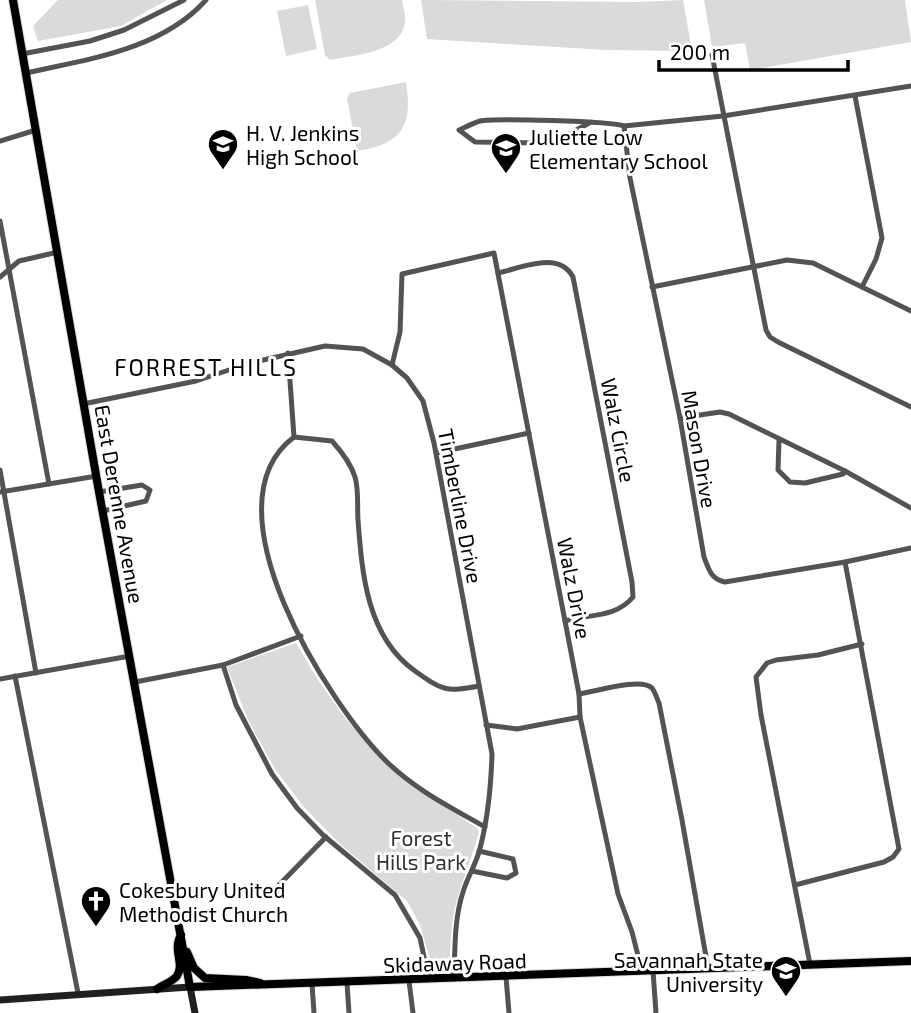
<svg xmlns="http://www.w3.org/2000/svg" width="911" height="1013" font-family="'Exo 2',sans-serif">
  <rect width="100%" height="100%" fill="#fff"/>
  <g fill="#dadada">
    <polygon points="58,0 167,0 121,26 38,41 33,26"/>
    <path d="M315 0H402C403 7 406 15 405 22 401 53 354 55 330 60L325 55Z"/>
    <polygon points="421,0 637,2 683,0 692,51 605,50 427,39"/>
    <polygon points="704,0 905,0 911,42 750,70 745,43 712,47"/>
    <polygon points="308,5 317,49 286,56 277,11"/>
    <path d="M406 82C413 126 402 144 357 151L347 98 350 93Z"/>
    <path d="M296 643 318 680 346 719 373 750 430 797 477 828 479 832C473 855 463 877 457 900 451 922 450 944 450 966L445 971 433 970 420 925 407 901 340 844 303 806 275 769 248 720 227 667Z"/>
  </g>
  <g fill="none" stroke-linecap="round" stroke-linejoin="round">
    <g stroke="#dbdbdb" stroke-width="10">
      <g id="primary">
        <polyline points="13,0 99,492 190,987 911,961"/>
        <polyline points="187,952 194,968 205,978 246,980 260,983"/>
        <path d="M157 989C163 985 172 982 177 976 185 963 172 950 181 935"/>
      </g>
    </g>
    <g stroke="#535353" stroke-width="5">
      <polyline points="22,54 90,41 124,30 184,0"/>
      <polyline points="712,55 766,330 770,337 778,342 911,407"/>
      <path d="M26 73C88 59 161 50 206 0"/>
      <polyline points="855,96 882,238 876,259 862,287"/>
      <path d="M591 122 560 139 541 143 475 142 459 130C466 127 473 123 480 121 493 118 612 121 624 126L723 116 911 86"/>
      <path d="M624 126 630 178 680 418 704 557C709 570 711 579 725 582L845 562 911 548"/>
      <polyline points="0,141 36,130"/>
      <polyline points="0,221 49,484"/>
      <path d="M498 273C521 268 559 250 573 277L632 582 633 597C616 618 588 614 565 621"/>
      <polyline points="0,277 19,261 58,252"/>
      <polyline points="652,287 787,260 813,263 911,311"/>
      <polyline points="288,353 294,437"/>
      <polyline points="392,365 400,332 402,274 494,253 565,621 579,694 580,717 618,894 632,932 642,971"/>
      <path d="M83 404 196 381 250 363 325 346 363 349 392 365 407 378 423 401 434 443 492 754C491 787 488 820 479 852 475 866 467 878 463 892 454 919 455 951 454 979"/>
      <polyline points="680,418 720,412 729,414 845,471 911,508"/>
      <polyline points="779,440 778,470 790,482 805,483 843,474 845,471"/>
      <polyline points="436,453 529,433"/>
      <polyline points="0,470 36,673"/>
      <polyline points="0,492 97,476"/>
      <polyline points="99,492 142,485 150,490 146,501 103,511"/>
      <polyline points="223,665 236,705 272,774 297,808 323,835 395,895 420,938 427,971 431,979"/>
      <polyline points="15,676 78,993"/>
      <polyline points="0,679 130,656"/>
      <polyline points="135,682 223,665 301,636"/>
      <path d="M479 686C446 692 443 691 415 671 367 637 362 574 358 520 357 507 359 490 355 477 351 464 341 451 332 441L294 437C202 506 329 705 387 762 416 790 450 807 485 827"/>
      <path d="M579 694C595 692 640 677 652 688 655 692 657 699 659 703L682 820 708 968"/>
      <polyline points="486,725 517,729 580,717"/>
      <polyline points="472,871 507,878 516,873 513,859 479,851"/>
      <polyline points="795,885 884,862 893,857 899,849 845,562"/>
      <polyline points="278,886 326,837"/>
      <polyline points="810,964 761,715 756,677 767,663 776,660 818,655 862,644"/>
      <polyline points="653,971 656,1013"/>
      <polyline points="506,977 509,1013"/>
      <polyline points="409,981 413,1013"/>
      <polyline points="347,983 349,1013"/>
      <polyline points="312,984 314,1013"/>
    </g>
    <polyline stroke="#202020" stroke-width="7" points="0,1000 190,987 195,1013"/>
    <use href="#primary" stroke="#000" stroke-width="8"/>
  </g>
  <defs>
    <g id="school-pin" transform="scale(1.575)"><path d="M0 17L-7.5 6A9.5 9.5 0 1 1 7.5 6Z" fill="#000" stroke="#fff"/><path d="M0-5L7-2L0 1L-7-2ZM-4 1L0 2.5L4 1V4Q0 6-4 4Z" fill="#fff"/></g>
    <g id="church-pin" transform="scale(1.575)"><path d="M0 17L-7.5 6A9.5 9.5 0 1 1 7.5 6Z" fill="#000" stroke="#fff"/><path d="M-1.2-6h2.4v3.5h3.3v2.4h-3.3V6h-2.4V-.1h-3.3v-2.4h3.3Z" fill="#fff"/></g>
    <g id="university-pin" transform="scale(1.575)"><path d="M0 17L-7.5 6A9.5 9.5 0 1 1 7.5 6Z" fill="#000" stroke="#fff"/><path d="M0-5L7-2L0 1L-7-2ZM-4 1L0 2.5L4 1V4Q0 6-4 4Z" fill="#fff"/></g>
  </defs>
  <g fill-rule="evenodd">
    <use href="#school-pin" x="223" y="144"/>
    <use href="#school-pin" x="506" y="148"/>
    <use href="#church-pin" x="96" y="901"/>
    <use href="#university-pin" x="786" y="971"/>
  </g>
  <g text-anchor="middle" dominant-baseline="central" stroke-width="6" stroke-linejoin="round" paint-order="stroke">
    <g font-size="21" fill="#000" stroke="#fff" text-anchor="start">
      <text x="246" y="132">H. V. Jenkins<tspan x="246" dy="24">High School</tspan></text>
      <text x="529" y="136">Juliette Low<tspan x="529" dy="24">Elementary School</tspan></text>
      <text x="119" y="889">Cokesbury United<tspan x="119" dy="24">Methodist Church</tspan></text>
      <text x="763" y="959" text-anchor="end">Savannah State<tspan x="763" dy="24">University</tspan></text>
    </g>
    <g font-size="21" fill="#000" stroke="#fff">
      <text transform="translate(619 430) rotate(79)">Walz Circle</text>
      <text transform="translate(700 449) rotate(80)">Mason Drive</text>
      <text transform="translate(120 504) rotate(80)">East Derenne Avenue</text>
      <text transform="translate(461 506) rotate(79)">Timberline Drive</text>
      <text transform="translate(575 588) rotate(79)">Walz Drive</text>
      <text transform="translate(455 962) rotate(-2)">Skidaway Road</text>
    </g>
    <g font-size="21" fill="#313131" stroke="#fff">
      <text x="421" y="837">Forest<tspan x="421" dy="24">Hills Park</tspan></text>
    </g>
    <g font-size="23" letter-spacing="2" fill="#000" stroke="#fff">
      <text x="206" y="367">FORREST HILLS</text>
    </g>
  </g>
  <path d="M659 60v10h189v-10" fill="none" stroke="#000000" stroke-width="3.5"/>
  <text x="670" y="60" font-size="21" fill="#000000" stroke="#ffffff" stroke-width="5" paint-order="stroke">200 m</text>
</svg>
